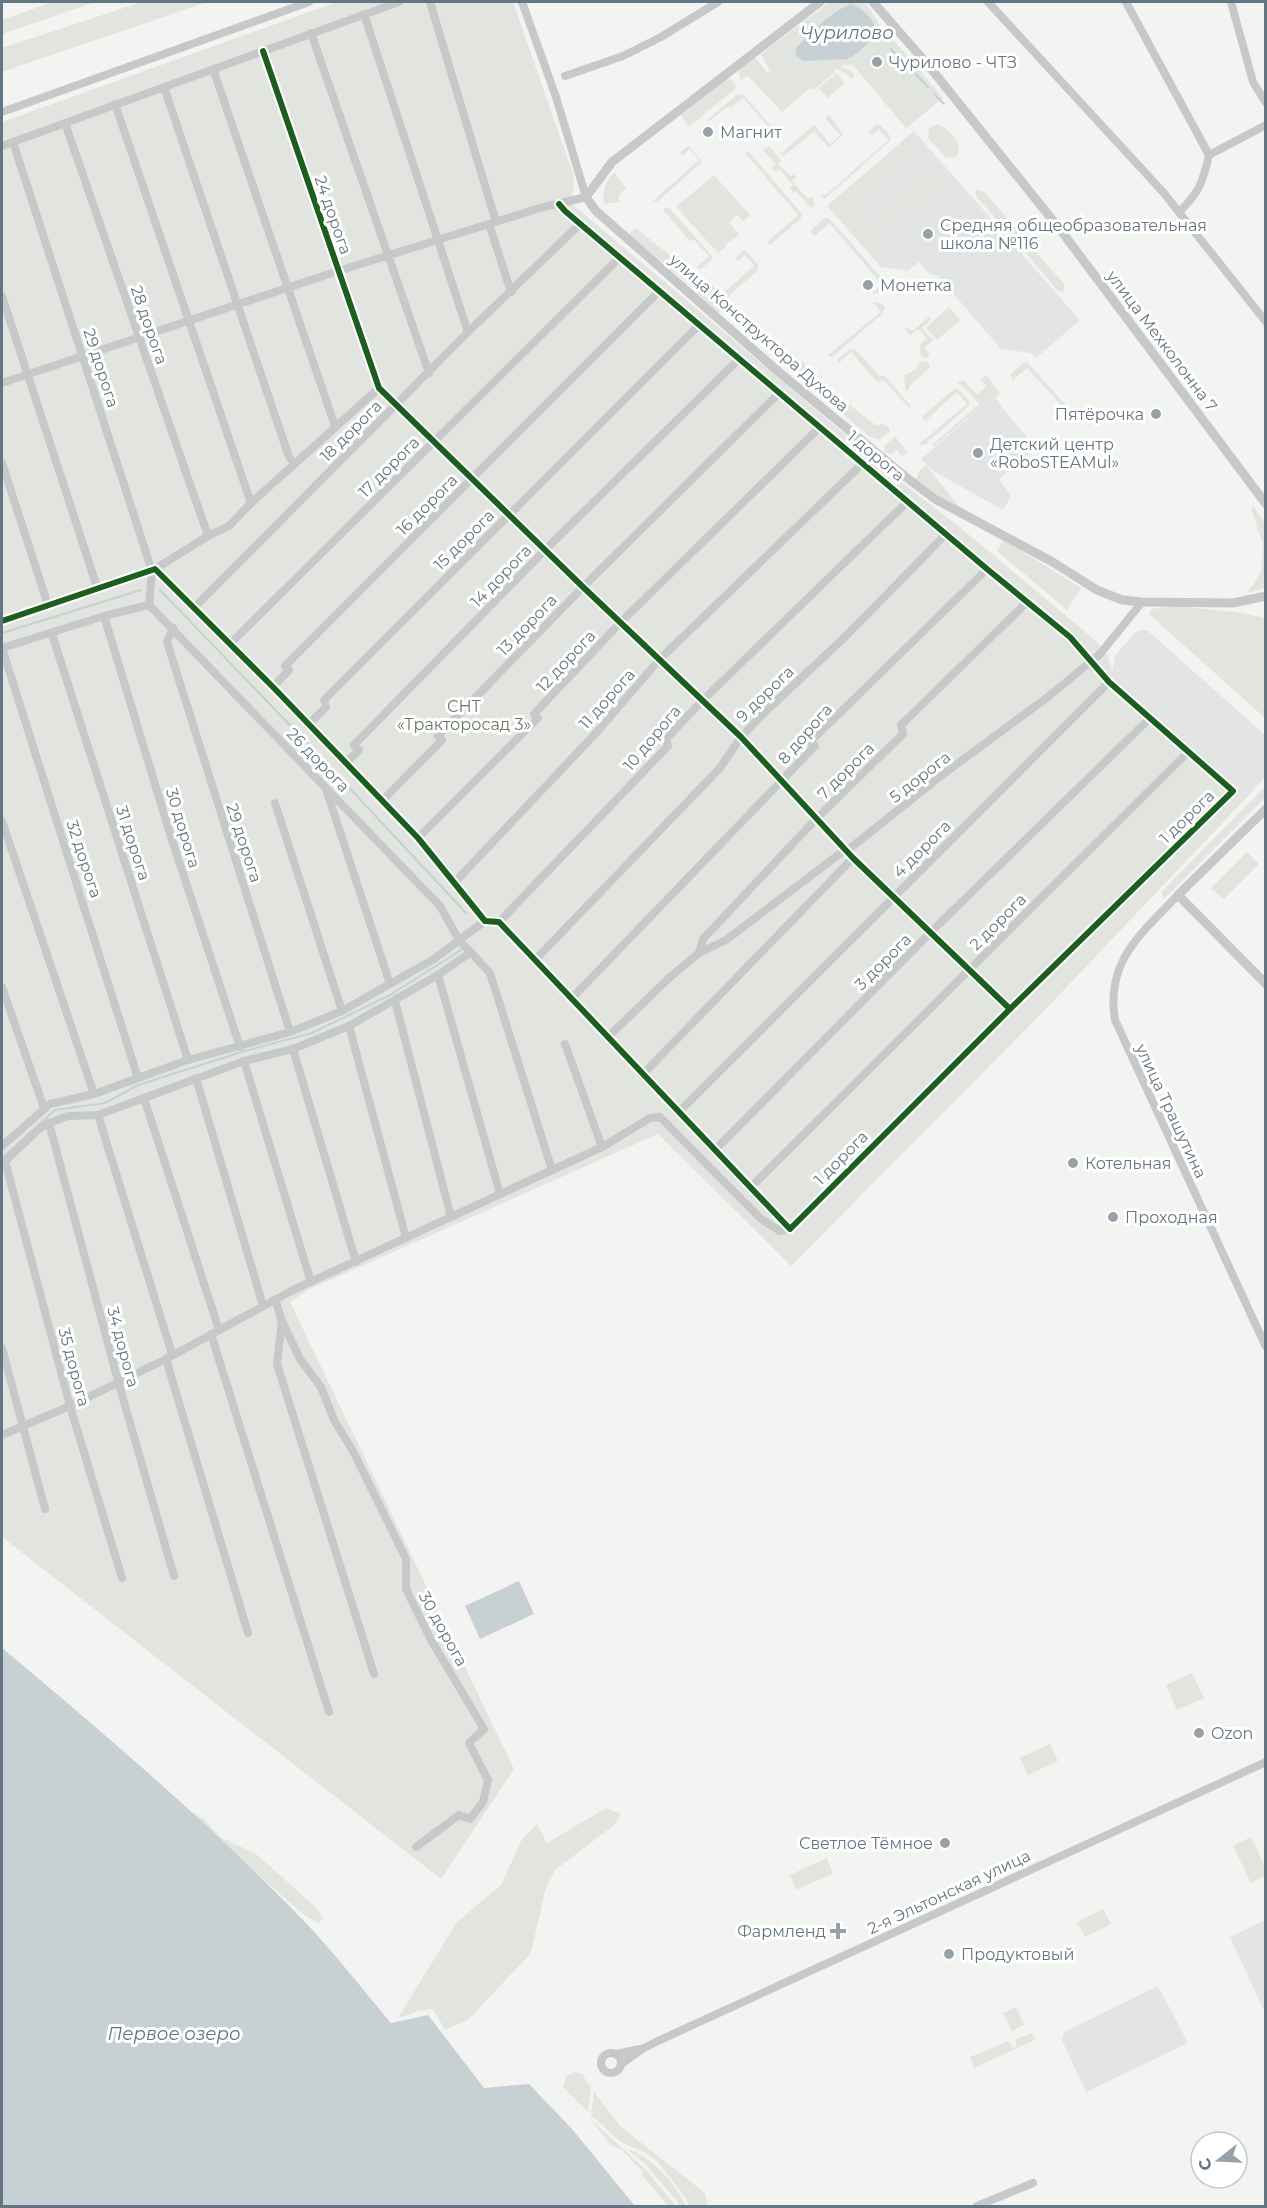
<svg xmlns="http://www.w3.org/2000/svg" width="1267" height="2208" font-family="Montserrat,sans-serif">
  <rect width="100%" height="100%" fill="#f3f3f1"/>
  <g fill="#e3e5e4">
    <polygon points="914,131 1080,320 1036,358 1031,353 1001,349 938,276 928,273 919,262 908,271 881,267 827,206"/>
    <polygon points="987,402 1001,406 1036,448 999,479 1011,496 1003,510 933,471 921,459"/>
    <polygon points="1143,630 1148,631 1265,735 1265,777 1248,796 1112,671 1115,656 1136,632"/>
    <polygon points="1265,1920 1266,2011 1264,2011 1230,1937"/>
    <polygon points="1158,1986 1188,2043 1086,2092 1062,2040 1064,2032"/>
  </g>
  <g fill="#e2e5df" fill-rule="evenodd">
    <polygon points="53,2 95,2 2,34 2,20"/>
    <polygon points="142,2 207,2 2,72 2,48"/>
    <polygon points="337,2 513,2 573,174 574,188 570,202 904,484 967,533 1096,641 1108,656 1112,671 1248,796 1041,1014 791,1266 658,1134 308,1290 290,1302 514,1769 441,1879 2,1537 2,122"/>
    <path d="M830 2H865L883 30 900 47 943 98 906 128 852 64 841 66 851 71 855 76 852 79C846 74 841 68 833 69L835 72 814 90 811 87 782 112 748 76 741 80 738 71 755 57 767 72 770 71 761 54Z"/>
    <polygon points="837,73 845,83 827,98 819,88"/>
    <polygon points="727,79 732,80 737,87 689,127 681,115"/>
    <polygon points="738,94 743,94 771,126 756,141 769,127 743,98 730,108 728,106 708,122 707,120"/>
    <polygon points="829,115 843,134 830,147 827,146 814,131 784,156 780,154 814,125 830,144 840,135 825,118"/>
    <path d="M938 124C947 128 960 141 959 152L955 158 945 157 928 138 929 128Z"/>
    <polygon points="876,125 880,125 891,137 890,141 826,198 822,198 821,196 827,194 888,140 879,129 872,135 869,131"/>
    <polygon points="913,133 927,150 923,154 919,154 909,159 900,150 893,155 895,163 900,157 909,168 895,180 894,175 893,181 887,181 892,183 863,208 865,188 871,182 876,181 868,178 861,184 863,187 859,210 861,212 846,225 829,205"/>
    <polygon points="689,146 702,162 657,202 653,201 699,160 690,149 683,155 680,152"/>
    <polygon points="769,146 781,160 778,164 791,176 793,174 796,177 792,181 808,199 812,197 815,205 811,208 796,191 794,193 790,188 793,185 779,169 775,171 772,168 775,164 763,150"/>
    <polygon points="749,152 802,214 801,218 770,245 767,242 798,215 745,153"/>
    <path d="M926 164C943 162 953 175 947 190L892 240 889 238 894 233 884 231 877 222 876 211 881 202 919 168ZM934 167 940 170 945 178 942 191 901 227 892 230 884 226 879 217 883 204 923 169Z"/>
    <polygon points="930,170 944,186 914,212 911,210 890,228 880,216 901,197 889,206 886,203 924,171 926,173 905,192"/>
    <path d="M614 172 626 188 619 195V202L604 204C602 191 605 182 614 172Z"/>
    <polygon points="714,175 750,215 743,221 737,215 729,222 739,235 726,244 727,246 718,253 676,207"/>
    <polygon points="978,190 984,192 1019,231 1015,241 977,197 975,192"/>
    <polygon points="951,194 955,199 912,236 908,231"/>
    <polygon points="664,208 669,208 712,256 712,259 701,269 696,267 709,256 693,239 690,241 663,210"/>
    <polygon points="863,213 889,243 874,256 848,226"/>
    <polygon points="826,217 829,218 885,282 886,286 882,292 872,294 882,284 829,223 815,236 811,232 812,229"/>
    <polygon points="636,228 697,277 690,285 628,235"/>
    <polygon points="1021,243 1029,244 1064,284 1065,287 1063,292 1058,291 1019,245"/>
    <polygon points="743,251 746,251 758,265 758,270 731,294 728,300 722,294 754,266 745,255 738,261 735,258"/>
    <polygon points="700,281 704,284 708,281 726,301 719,313 695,291"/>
    <polygon points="873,302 881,303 885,307 883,313 832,357 828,355 881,312"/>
    <polygon points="949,307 960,320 937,340 926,328"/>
    <polygon points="929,317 931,319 922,328 933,340 925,348 930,355 926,358 922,357 919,346 927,338 918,329 910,335 905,329 907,327 912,331"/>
    <polygon points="850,349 856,350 879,375 885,376 911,406 909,408 883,379 878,383 851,352 839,363 837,360"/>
    <polygon points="797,361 804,362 806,372 877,426 882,423 889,427 890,432 880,439 870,437 792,371 791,367"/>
    <polygon points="921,361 928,362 930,367 909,387 909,389 906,392 904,376 915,370"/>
    <polygon points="1027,362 1072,412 1072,415 1071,416 1027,368 1012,381 1011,374 1022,364"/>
    <polygon points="986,375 1000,393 995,398 1002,407 998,412 994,408 978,409 933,447 932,445 979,404 964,387 957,383 963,380 977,395 987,386 980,380"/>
    <polygon points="955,388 958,389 969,401 969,406 924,445 919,444 967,404 957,392 925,421 922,417"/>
    <polygon points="895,436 907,452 902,456 896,450 891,454 885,452 884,446"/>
    <polygon points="926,465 960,508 915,481 920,470"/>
    <polygon points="1254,507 1265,523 1265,588 1247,593 1261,573 1263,545 1251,508"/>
    <polygon points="1004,540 1081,588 1067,610 997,551"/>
    <polygon points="1174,606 1235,612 1265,618 1265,718 1149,614 1151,609"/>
    <polygon points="1265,787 1265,798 1164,899 1161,892"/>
    <polygon points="1247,852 1259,864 1224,899 1211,888"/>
    <polygon points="1192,1673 1204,1698 1177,1710 1166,1685"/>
    <polygon points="1050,1744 1058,1761 1028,1775 1020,1758"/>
    <polygon points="180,1806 203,1818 221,1838 255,1853 299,1892 318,1910 323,1918 318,1923 303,1914"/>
    <polygon points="606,1808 621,1814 613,1826 555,1870 545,1891 531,1953 469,2019 445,2030 433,2009 419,2011 398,2018 457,1922 501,1885 522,1839 537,1824 547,1843"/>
    <polygon points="1251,1837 1265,1867 1265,1876 1251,1883 1233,1846"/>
    <polygon points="827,1858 833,1874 796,1890 790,1875"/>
    <polygon points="1103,1909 1111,1924 1085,1937 1077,1922"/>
    <polygon points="1016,2007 1024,2025 1012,2031 1003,2013"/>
    <polygon points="1032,2033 1035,2040 974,2068 970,2057 1009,2041 1013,2048 1017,2046 1015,2040"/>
    <polygon points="574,2072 582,2074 591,2088 588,2112 563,2087 566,2076"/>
    <polygon points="594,2092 621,2127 705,2193 708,2206 690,2206 683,2194 657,2161 646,2153 621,2142 591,2115"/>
    <polygon points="590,2119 645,2169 676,2206 668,2206 642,2175 641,2170 622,2150 612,2146"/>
    <path d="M627 2149C653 2157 674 2183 686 2206H681L644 2163Z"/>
  </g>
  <g fill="#c7d0d2">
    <path d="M851 4C862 8 879 21 874 35 872 39 868 43 865 46 859 52 853 57 846 59L804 61 796 56V48C812 32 830 12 851 4Z"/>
    <polygon points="519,1581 534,1614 480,1639 465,1606"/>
    <path d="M2 1648C105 1734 208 1822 302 1919 334 1952 362 1989 391 2023L428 2015 484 2088 529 2084 572 2129 635 2206H2Z"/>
  </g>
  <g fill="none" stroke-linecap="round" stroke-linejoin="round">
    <g stroke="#c7d0d2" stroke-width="2">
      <polyline points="891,49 928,87"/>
      <polyline points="935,95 944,104"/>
      <polyline points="160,590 333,770"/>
      <polyline points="2,633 141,590"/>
      <polyline points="341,779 466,913"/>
      <polyline points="2,1158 55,1110 105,1103 138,1085 245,1051 312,1033 390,995 461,950"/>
    </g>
    <g stroke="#c7c8c9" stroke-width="8">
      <polyline points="430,2 496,222"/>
      <polyline points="988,2 1163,192 1266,322"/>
      <path d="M1126 2 1209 155C1203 182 1199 193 1179 212"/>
      <polyline points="1231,2 1253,82 1266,103"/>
      <polyline points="364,14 468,332"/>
      <polyline points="311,33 429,373"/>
      <polyline points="263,51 379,388 583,587 741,737 853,858 1010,1009"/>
      <polyline points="213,69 335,426"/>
      <polyline points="565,76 623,56 661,37 718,2"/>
      <polyline points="164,87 289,457 295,464"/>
      <polyline points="115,104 251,503"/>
      <polyline points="2,112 309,2"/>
      <polyline points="65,123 208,536"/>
      <polyline points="13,142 152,571 149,605"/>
      <polyline points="2,146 399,2"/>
      <polyline points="1209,155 1266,125"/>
      <polyline points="489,224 511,292"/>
      <polyline points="2,296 98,590"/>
      <polyline points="2,383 338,271 540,208 586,197 556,97 522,2"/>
      <polyline points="2,463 48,605"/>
      <polyline points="155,569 208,536 229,526 251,503 379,388"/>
      <polyline points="149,605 440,906 459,940 490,973 552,1170"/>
      <polyline points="194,608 468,332 580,224"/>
      <polyline points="104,616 171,837 240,1047"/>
      <polyline points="2,621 155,569 273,687 418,838 485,921 499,922 790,1229 1010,1009 1233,791 1109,682 1070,637 987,569 565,211 559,204"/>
      <polyline points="173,628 167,642 290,1032"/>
      <polyline points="52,634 188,1060"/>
      <polyline points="230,644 619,258"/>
      <polyline points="2,648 138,1078"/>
      <polyline points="2,648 104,616 149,605"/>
      <polyline points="273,687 289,670 285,666 659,291"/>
      <polyline points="308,725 326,707 324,700 698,326"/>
      <polyline points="346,763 359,750 354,745 545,550 739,359"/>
      <polyline points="326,789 390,984"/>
      <polyline points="382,801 442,740 438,736 583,587 779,393"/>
      <polyline points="275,803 342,1011"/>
      <polyline points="2,821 94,1094"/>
      <polyline points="418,838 538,718 534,714 620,623 820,427"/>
      <polyline points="454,883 597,732 659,660 863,463"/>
      <path d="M1178 895C1141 934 1105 961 1115 1020L1266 1347"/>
      <polyline points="499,922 668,746 666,739 702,701 908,501"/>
      <polyline points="699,953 726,940 846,849 853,846 942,775 1048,697 1100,654 1142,602"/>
      <polyline points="535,960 720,768 741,737 766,711 845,637 947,533"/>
      <polyline points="438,975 500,1194"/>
      <polyline points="2,987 44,1108"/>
      <polyline points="572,998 815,746 810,742 987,569"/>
      <polyline points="395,1001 451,1217"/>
      <polyline points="349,1026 406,1238"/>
      <polyline points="608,1037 669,978 699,953 703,939 816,819 903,734 901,725 1027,602"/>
      <polyline points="565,1044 602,1147"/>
      <polyline points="293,1049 356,1262"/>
      <polyline points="244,1061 311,1282"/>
      <polyline points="642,1075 853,858"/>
      <polyline points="196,1078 263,1306"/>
      <polyline points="144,1098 219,1330"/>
      <polyline points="678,1113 1109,682"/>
      <polyline points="98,1115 172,1354"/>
      <polyline points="49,1123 118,1381 174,1576"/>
      <polyline points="2,1146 50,1104 94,1094 188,1060 290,1032 342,1011 434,959 485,921"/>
      <polyline points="714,1151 930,933 1150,718"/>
      <polyline points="5,1161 70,1406 122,1578"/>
      <polyline points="2,1164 40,1128 49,1123 68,1116 98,1115 244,1061 293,1049 349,1026 438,975 471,952"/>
      <polyline points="750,1188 1188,752"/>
      <polyline points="275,1299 282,1321 277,1364 374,1674"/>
      <polyline points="282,1321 300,1359 321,1387 334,1420 353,1451 406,1559 406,1589 431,1640 484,1729 469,1743 488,1780 483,1802 470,1819 459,1815 416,1847"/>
      <polyline points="211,1334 329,1712"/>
      <polyline points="2,1348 45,1509"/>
      <polyline points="166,1359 248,1633"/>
      <polyline points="2,1435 70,1406 166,1359 293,1290 602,1147 650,1118 660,1117 761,1219 780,1231 790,1229"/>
      <circle cx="611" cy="2063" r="10"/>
      <polyline points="616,2054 640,2049"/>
      <polyline points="621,2064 644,2048 660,2040 1266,1762"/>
      <polyline points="977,2206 1033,2183"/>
    </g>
    <g stroke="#c7c8c9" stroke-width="9">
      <polyline points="820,2 612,162 586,197 596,211 780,373 907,478 935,499 1051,561 1097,590 1122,600 1142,602 1233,603 1266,596"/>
      <polyline points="873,2 928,65 1059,228 1266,504"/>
      <polyline points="1266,809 1178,895 1266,984"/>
    </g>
    <g stroke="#fff" stroke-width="10">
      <g id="cycleway">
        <polyline points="263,51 379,388 583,587 741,737 853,858 1010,1009"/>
        <polyline points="2,621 155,569 273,687 418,838 485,921 499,922 790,1229 1010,1009 1233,791 1109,682 1070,637 987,569 565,211 559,204"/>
      </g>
    </g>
    <use href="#cycleway" stroke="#1b5e20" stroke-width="6"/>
  </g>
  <g fill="#96a2a8" stroke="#fff" stroke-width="2">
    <circle cx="877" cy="62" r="6"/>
    <circle cx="708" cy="132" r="6"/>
    <circle cx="928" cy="234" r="6"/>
    <circle cx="868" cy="285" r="6"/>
    <circle cx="1156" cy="414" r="6"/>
    <circle cx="978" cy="453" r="6"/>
    <circle cx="1073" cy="1163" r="6"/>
    <circle cx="1113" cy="1217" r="6"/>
    <circle cx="1199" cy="1733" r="6"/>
    <circle cx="945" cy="1843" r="6"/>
    <path d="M835 1922h6v6h6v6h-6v6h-6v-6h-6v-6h6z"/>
    <circle cx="949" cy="1954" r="6"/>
  </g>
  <g text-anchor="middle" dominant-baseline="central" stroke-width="6" stroke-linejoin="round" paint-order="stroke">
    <g font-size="16" fill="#647681" stroke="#fff" text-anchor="start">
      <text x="889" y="62">Чурилово - ЧТЗ</text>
      <text x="720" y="132">Магнит</text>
      <text x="940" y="225">Средняя общеобразовательная<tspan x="940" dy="18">школа №116</tspan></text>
      <text x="880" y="285">Монетка</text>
      <text x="1144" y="414" text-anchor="end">Пятёрочка</text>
      <text x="990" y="444">Детский центр<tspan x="990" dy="18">«RoboSTEAMul»</tspan></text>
      <text x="1085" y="1163">Котельная</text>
      <text x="1125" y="1217">Проходная</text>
      <text x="1211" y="1733">Ozon</text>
      <text x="933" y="1843" text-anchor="end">Светлое Тёмное</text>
      <text x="826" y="1931" text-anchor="end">Фармленд</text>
      <text x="961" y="1954">Продуктовый</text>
    </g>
    <g font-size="16" fill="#647681" stroke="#fff">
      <text transform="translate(333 215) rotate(71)">24 дорога</text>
      <text transform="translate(149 325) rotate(71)">28 дорога</text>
      <text transform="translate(759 333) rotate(41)">улица Конструктора Духова</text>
      <text transform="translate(1162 341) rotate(53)">улица Мехколонна 7</text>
      <text transform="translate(101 368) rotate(72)">29 дорога</text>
      <text transform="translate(351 431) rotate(-45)">18 дорога</text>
      <text transform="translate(876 456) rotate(40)">1 дорога</text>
      <text transform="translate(389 467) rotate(-45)">17 дорога</text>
      <text transform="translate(427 505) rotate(-45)">16 дорога</text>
      <text transform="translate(464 540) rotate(-45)">15 дорога</text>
      <text transform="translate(501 576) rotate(-46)">14 дорога</text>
      <text transform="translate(527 625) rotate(-46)">13 дорога</text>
      <text transform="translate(566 661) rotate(-47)">12 дорога</text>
      <text transform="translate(765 694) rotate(-44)">9 дорога</text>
      <text transform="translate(607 699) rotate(-48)">11 дорога</text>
      <text transform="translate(805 734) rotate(-49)">8 дорога</text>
      <text transform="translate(652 738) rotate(-50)">10 дорога</text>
      <text transform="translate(318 760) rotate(46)">26 дорога</text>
      <text transform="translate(846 771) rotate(-45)">7 дорога</text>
      <text transform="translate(920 777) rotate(-38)">5 дорога</text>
      <text transform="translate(1187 817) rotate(-44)">1 дорога</text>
      <text transform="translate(183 828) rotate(73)">30 дорога</text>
      <text transform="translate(133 843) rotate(72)">31 дорога</text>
      <text transform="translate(244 843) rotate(72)">29 дорога</text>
      <text transform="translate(922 849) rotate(-45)">4 дорога</text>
      <text transform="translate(84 859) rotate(72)">32 дорога</text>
      <text transform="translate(998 922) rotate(-45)">2 дорога</text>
      <text transform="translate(883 962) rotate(-45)">3 дорога</text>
      <text transform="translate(1171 1111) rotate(65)">улица Трашутина</text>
      <text transform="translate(841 1158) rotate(-45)">1 дорога</text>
      <text transform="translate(123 1347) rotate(75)">34 дорога</text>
      <text transform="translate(74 1367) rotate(75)">35 дорога</text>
      <text transform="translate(443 1629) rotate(61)">30 дорога</text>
      <text transform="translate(949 1892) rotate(-25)">2-я Эльтонская улица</text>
    </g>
    <g font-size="16" fill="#687863" stroke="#fff">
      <text x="464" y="706">СНТ<tspan x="464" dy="18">«Тракторосад 3»</tspan></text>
    </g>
    <g font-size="18" font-style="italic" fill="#5f777e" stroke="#fff">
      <text x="847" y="33">Чурилово</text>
      <text x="174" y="2034">Первое озеро</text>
    </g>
  </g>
  <rect width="1267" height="2208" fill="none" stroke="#647681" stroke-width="6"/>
  <g transform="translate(1219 2160) rotate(252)"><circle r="28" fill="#ffffff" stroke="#c1c8cd" stroke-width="1.5"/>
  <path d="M0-4.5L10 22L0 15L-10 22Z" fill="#96a2a8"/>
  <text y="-9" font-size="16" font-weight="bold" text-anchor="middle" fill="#647681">С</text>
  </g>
</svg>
